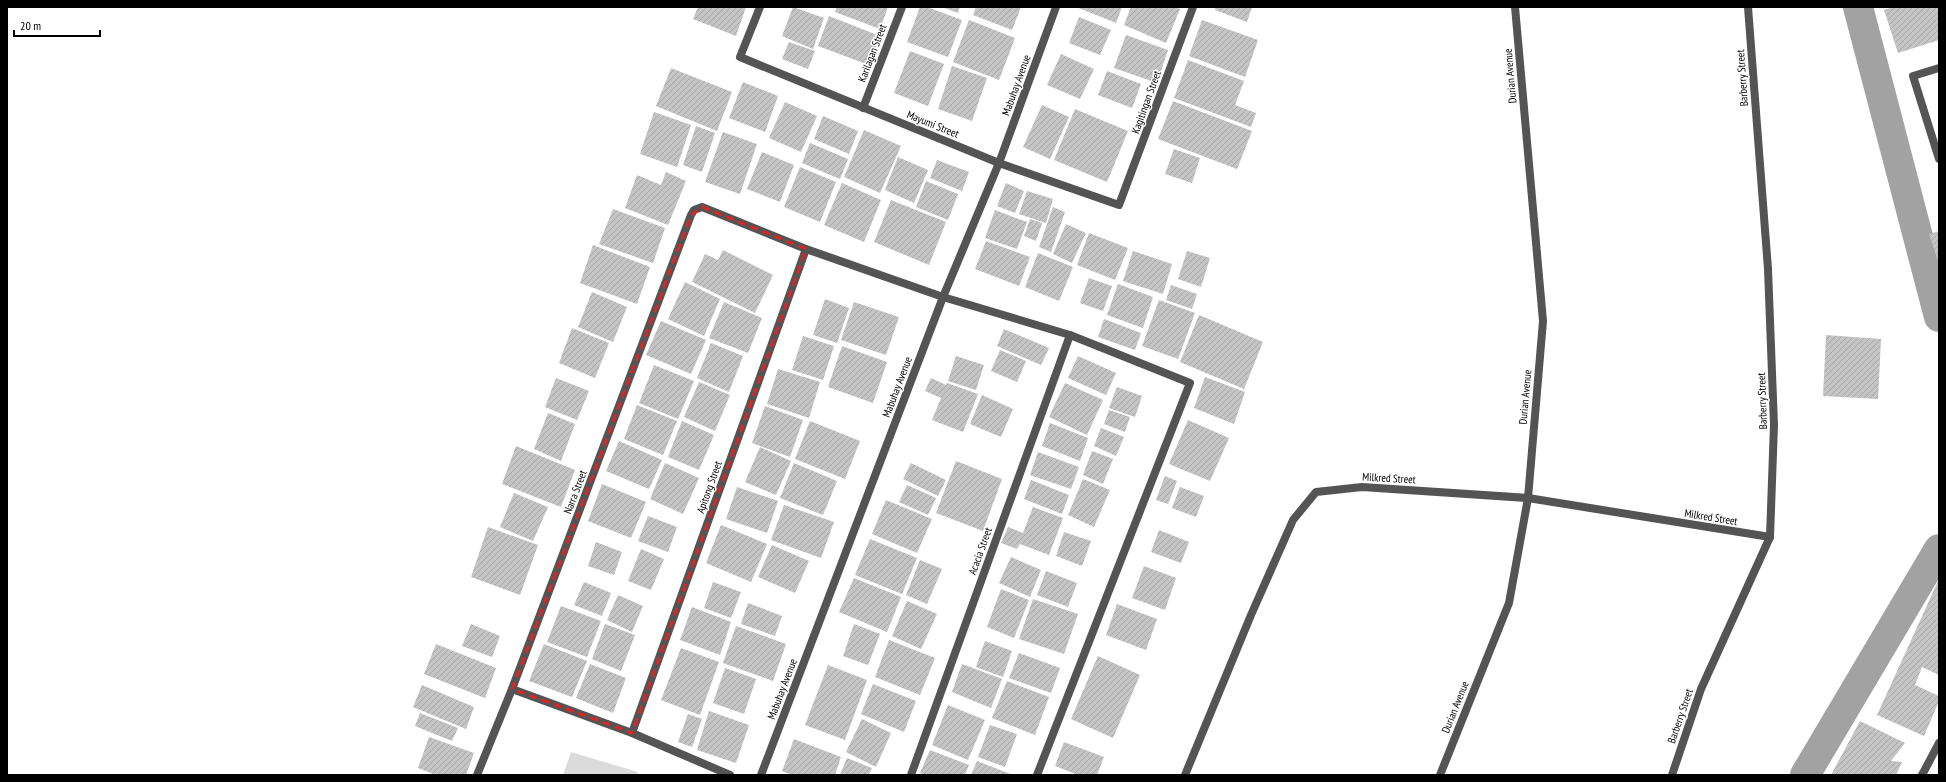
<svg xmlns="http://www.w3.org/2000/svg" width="1946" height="782" font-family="'PT Sans Narrow',sans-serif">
  <defs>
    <pattern id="building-hatch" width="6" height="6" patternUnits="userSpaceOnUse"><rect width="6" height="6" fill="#c4c4c4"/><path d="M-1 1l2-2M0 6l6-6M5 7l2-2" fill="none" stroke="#a7a7a7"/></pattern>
  </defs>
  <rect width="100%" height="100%" fill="#fff"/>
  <polygon fill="#dbdbdb" points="571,752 638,772 637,775 563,775"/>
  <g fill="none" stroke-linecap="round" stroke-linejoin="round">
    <g stroke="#a2a2a2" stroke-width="30">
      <polyline points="1858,7 1939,317"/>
      <polyline points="1805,775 1939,549"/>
    </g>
  </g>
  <g fill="url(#building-hatch)">
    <polygon points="698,7 746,7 736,36 693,19"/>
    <polygon points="793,7 824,18 813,49 782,36"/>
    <polygon points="837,7 888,7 880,29 835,12"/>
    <polygon points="920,7 927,7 962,20 948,57 907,42"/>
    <polygon points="942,7 960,7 958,13"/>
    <polygon points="976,7 1021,7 1012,30 973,15"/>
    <polygon points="1076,7 1122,7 1116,23"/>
    <polygon points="1131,7 1176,7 1180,9 1166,43 1124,25"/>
    <polygon points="1216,7 1252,7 1247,22 1215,10"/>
    <polygon points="1893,7 1939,7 1939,40 1898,53 1884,10"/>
    <polygon points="829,16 880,36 869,65 818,46"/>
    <polygon points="1079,17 1111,30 1100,55 1069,43"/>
    <polygon points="969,20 1015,38 999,80 953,62"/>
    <polygon points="1202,20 1258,40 1245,77 1189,56"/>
    <polygon points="1126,35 1168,50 1157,83 1114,68"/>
    <polygon points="789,42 815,51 808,69 782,59"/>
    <polygon points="910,51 944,64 928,106 894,93"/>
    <polygon points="1061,54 1094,69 1080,99 1047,85"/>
    <polygon points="1188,60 1244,81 1235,105 1256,113 1251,127 1174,98"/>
    <polygon points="952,66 987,78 972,121 938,109"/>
    <polygon points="671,68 732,92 717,131 656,106"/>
    <polygon points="1107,71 1141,84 1132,108 1098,95"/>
    <polygon points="743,82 778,96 765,132 729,118"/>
    <polygon points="1173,101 1252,131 1237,169 1158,139"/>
    <polygon points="785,102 817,116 801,152 769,138"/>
    <polygon points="1042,105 1069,117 1050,159 1023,147"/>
    <polygon points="1075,109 1128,131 1107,182 1054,160"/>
    <polygon points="654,112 691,125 677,167 640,154"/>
    <polygon points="823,116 858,131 849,154 814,139"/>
    <polygon points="696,126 715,133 702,172 683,165"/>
    <polygon points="864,130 901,146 880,193 844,177"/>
    <polygon points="723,132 757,144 740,194 705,182"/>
    <polygon points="810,143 848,159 840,179 802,163"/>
    <polygon points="1174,149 1200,158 1192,183 1165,174"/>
    <polygon points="762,152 794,165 780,202 747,189"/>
    <polygon points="898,157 928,170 914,203 885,190"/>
    <polygon points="937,160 969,172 962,191 930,178"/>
    <polygon points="800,167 836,182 820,222 784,207"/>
    <polygon points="666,172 686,181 668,225 625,208 637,175 661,185"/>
    <polygon points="926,181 958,194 948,220 916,207"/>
    <polygon points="842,183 881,200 864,242 824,225"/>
    <polygon points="1006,183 1024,191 1015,213 997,206"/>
    <polygon points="1027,191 1053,199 1046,223 1019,214"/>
    <polygon points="891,200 946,222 929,265 874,242"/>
    <polygon points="1053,207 1065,212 1051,252 1039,247"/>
    <polygon points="613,209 665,228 653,263 599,244"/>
    <polygon points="995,210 1027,222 1017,249 985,238"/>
    <polygon points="1030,219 1042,223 1036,241 1024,236"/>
    <polygon points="1066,224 1086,233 1072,263 1053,254"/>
    <polygon points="1939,231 1939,264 1929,234"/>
    <polygon points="1089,233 1128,248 1115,280 1077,265"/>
    <polygon points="986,241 1030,257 1019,286 975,269"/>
    <polygon points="593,245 650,267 637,304 580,283"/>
    <polygon points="723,250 773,275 755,313 692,282 705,254 718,260"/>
    <polygon points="1133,251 1172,264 1163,294 1123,281"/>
    <polygon points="1187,251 1210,258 1201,287 1178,279"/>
    <polygon points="1038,253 1073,267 1059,301 1025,287"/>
    <polygon points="1089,278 1112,286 1103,311 1080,303"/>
    <polygon points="685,282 720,299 704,336 668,319"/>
    <polygon points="1118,284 1153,297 1143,328 1107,315"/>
    <polygon points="1171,285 1197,294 1192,309 1166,300"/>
    <polygon points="592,292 627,307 613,342 578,327"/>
    <polygon points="825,299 849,308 837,343 813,335"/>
    <polygon points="1159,300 1195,313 1178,359 1142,346"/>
    <polygon points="724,302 762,318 748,353 709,338"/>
    <polygon points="854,302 899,317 886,355 841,340"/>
    <polygon points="1199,315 1263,342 1244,389 1180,362"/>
    <polygon points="1104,319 1141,333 1135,350 1098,337"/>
    <polygon points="661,321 706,340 691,374 646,355"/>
    <polygon points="572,328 609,343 595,378 559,363"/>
    <polygon points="1004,329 1049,348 1041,365 997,346"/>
    <polygon points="1826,335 1881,339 1878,399 1823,396"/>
    <polygon points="803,336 834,346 823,380 792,370"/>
    <polygon points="711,343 743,356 729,392 697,378"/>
    <polygon points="842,346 887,362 873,403 828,387"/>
    <polygon points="1000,350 1026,361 1017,382 991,371"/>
    <polygon points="956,356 984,365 976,390 948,381"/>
    <polygon points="1078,356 1116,373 1106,395 1068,378"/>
    <polygon points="654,365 694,381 678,419 639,403"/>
    <polygon points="778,369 820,382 809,418 767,404"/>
    <polygon points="1205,377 1245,392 1234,424 1194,408"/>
    <polygon points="556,378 589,391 577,420 545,407"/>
    <polygon points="931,378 946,385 947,383 978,394 963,432 932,420 941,398 925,391"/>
    <polygon points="699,382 730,395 715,431 684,417"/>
    <polygon points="1065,383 1103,400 1087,435 1049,417"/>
    <polygon points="1117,387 1142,396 1135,417 1109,408"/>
    <polygon points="982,395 1013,409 1001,437 970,424"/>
    <polygon points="637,405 677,421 663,455 624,439"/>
    <polygon points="765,406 803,420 790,457 752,443"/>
    <polygon points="1109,410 1130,417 1125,432 1104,424"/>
    <polygon points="548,413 575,424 561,461 534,449"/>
    <polygon points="1188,420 1229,438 1210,481 1169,464"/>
    <polygon points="682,421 714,435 699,470 668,457"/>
    <polygon points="810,421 860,441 845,479 795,459"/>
    <polygon points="1050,423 1088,438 1080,461 1042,446"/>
    <polygon points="1101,428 1124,437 1116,456 1094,446"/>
    <polygon points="619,441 662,460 649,489 606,471"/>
    <polygon points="516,446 575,470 561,507 502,484"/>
    <polygon points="760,447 791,461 776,495 745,482"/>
    <polygon points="1092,451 1113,459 1103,484 1083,475"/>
    <polygon points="1038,452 1079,467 1071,489 1030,475"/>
    <polygon points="956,461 1002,479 983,531 936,513"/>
    <polygon points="665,463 699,478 683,514 650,499"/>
    <polygon points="794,463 837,481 823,515 780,498"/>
    <polygon points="911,463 946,480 938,496 903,479"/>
    <polygon points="1165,476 1177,481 1168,504 1156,500"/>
    <polygon points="1083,479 1110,490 1094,527 1068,515"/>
    <polygon points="1031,480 1069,495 1062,514 1024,499"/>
    <polygon points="602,484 646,502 631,538 588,521"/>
    <polygon points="907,485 936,498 928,515 899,502"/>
    <polygon points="737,487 778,501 767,533 726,519"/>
    <polygon points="1180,487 1204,496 1196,517 1172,508"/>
    <polygon points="514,493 548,507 533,541 500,527"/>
    <polygon points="886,500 932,519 917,553 872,534"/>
    <polygon points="784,505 834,522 821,558 771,540"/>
    <polygon points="1033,507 1063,518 1049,555 1020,544 1017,549 1001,543 1008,527 1023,533"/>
    <polygon points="648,516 677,527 668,552 638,541"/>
    <polygon points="721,525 767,544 751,582 706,563"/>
    <polygon points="488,527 538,545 520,595 471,577"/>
    <polygon points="1159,530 1189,542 1181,563 1151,552"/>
    <polygon points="1064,532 1091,541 1082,566 1056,556"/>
    <polygon points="870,539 917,558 902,594 855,575"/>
    <polygon points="596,542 622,552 614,575 588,566"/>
    <polygon points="772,545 809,561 795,593 758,577"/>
    <polygon points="641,549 664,559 651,590 628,581"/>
    <polygon points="1011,557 1041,570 1030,597 999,583"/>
    <polygon points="920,560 942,569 927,604 906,595"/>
    <polygon points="1144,566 1176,578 1165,610 1132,598"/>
    <polygon points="1046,571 1077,583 1068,607 1037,595"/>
    <polygon points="854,578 901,597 887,632 839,612"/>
    <polygon points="1939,579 1939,675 1922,667 1915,685 1939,696 1939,701 1924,736 1877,715"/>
    <polygon points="584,582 611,593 602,616 574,605"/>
    <polygon points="713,582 741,592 731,618 704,608"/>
    <polygon points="1001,589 1029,600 1014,638 987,627"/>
    <polygon points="618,595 643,606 632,632 607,620"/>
    <polygon points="1033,599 1078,614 1064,654 1019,639"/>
    <polygon points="907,601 937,614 921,649 892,636"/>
    <polygon points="748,603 782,616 775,636 741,624"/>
    <polygon points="1117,604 1157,619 1146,650 1106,635"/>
    <polygon points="561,606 601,621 587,657 547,642"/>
    <polygon points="692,607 731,622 720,655 680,640"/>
    <polygon points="471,624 500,636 492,657 462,646"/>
    <polygon points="605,624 635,635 621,671 592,659"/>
    <polygon points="854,624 880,634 868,665 843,656"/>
    <polygon points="736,626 786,644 773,681 723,663"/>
    <polygon points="889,640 935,658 920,695 875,677"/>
    <polygon points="985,641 1012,651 1003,677 976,667"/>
    <polygon points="436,644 496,668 485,698 424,674"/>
    <polygon points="544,644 587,661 572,697 529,681"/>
    <polygon points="681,648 719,662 700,715 661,700"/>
    <polygon points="1019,653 1060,668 1051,693 1009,678"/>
    <polygon points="1098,656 1140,675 1113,738 1071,719"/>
    <polygon points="590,664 626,678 613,713 576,698"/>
    <polygon points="962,664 1002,679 991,708 952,692"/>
    <polygon points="828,665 867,680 845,740 805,725"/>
    <polygon points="725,668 756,679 744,714 713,703"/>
    <polygon points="1007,681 1049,697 1035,735 992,718"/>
    <polygon points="873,684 916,701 904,732 861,714"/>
    <polygon points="422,685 474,707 466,729 413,707"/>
    <polygon points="948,705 985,720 968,760 932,745"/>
    <polygon points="709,711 749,725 736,763 697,750"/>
    <polygon points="420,713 458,728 452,741 415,726"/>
    <polygon points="688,714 702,719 692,747 678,742"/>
    <polygon points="862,719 891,733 876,767 846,752"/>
    <polygon points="1860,721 1905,743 1891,761 1902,762 1896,775 1831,775"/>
    <polygon points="990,725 1017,734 1005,767 978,757"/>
    <polygon points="429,737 474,753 466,775 436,775 418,768"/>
    <polygon points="794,739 841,757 835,775 792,775 782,771"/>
    <polygon points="1064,742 1104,757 1097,775 1078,775 1055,766"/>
    <polygon points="930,750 969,765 965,775 924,775 920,773"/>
    <polygon points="847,758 872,768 869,775 840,775"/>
    <polygon points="977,761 1013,775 971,775"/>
  </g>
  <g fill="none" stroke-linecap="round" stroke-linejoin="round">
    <g stroke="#545454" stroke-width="8">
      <polyline points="760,7 740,57 999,163 1119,205 1193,7"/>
      <polyline points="1939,68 1913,76 1939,159"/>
      <polyline points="863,108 902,7"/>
      <polyline points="512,689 632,733 730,775"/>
      <polyline points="632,733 806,249"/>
      <polyline points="477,775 512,689 691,215 694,210 702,207 806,249 943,297 1070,335 1190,383 1037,775"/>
      <polyline points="761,775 943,297 999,163 1056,7"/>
      <polyline points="911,775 1070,335"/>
      <polyline points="1185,775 1251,615 1293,520 1316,492 1362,487 1528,498 1770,537"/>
      <polyline points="1440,775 1509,603 1528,498 1543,321 1515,7"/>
      <polyline points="1672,775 1701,689 1770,537 1774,425 1768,269 1748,7"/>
      <polyline points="1922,775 1939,743"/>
    </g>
  </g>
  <path fill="none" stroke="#d62828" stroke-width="3" stroke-dasharray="8 5" stroke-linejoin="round" d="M702 207 806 249 632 733 512 689 691 215Z"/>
  <g text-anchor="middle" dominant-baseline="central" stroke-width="3" stroke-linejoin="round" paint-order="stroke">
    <g font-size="11" fill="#000" stroke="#fff">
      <text transform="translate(872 53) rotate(-69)">Karilagan Street</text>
      <text transform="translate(1510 76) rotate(-95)">Durian Avenue</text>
      <text transform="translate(1742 78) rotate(-94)">Barberry Street</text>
      <text transform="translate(1016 85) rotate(-70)">Mabuhay Avenue</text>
      <text transform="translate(1146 102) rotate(-70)">Kagitingan Street</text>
      <text transform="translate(933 124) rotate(22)">Mayumi Street</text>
      <text transform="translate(897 387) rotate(-69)">Mabuhay Avenue</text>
      <text transform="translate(1525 397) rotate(-85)">Durian Avenue</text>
      <text transform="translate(1762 401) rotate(-92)">Barberry Street</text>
      <text transform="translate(1389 478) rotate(3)">Milkred Street</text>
      <text transform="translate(709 487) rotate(-70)">Apitong Street</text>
      <text transform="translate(575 492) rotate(-69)">Narra Street</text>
      <text transform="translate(1711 517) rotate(9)">Milkred Street</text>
      <text transform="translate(980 551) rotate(-70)">Acacia Street</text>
      <text transform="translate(782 689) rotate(-69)">Mabuhay Avenue</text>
      <text transform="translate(1455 707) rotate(-68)">Durian Avenue</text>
      <text transform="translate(1680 716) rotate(-71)">Barberry Street</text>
    </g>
  </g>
  <rect width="1946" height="782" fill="none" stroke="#000000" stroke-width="16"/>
  <path d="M14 30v6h86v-6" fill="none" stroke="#000000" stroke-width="2"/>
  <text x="20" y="30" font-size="12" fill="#000000" stroke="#ffffff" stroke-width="3" paint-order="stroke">20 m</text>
</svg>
